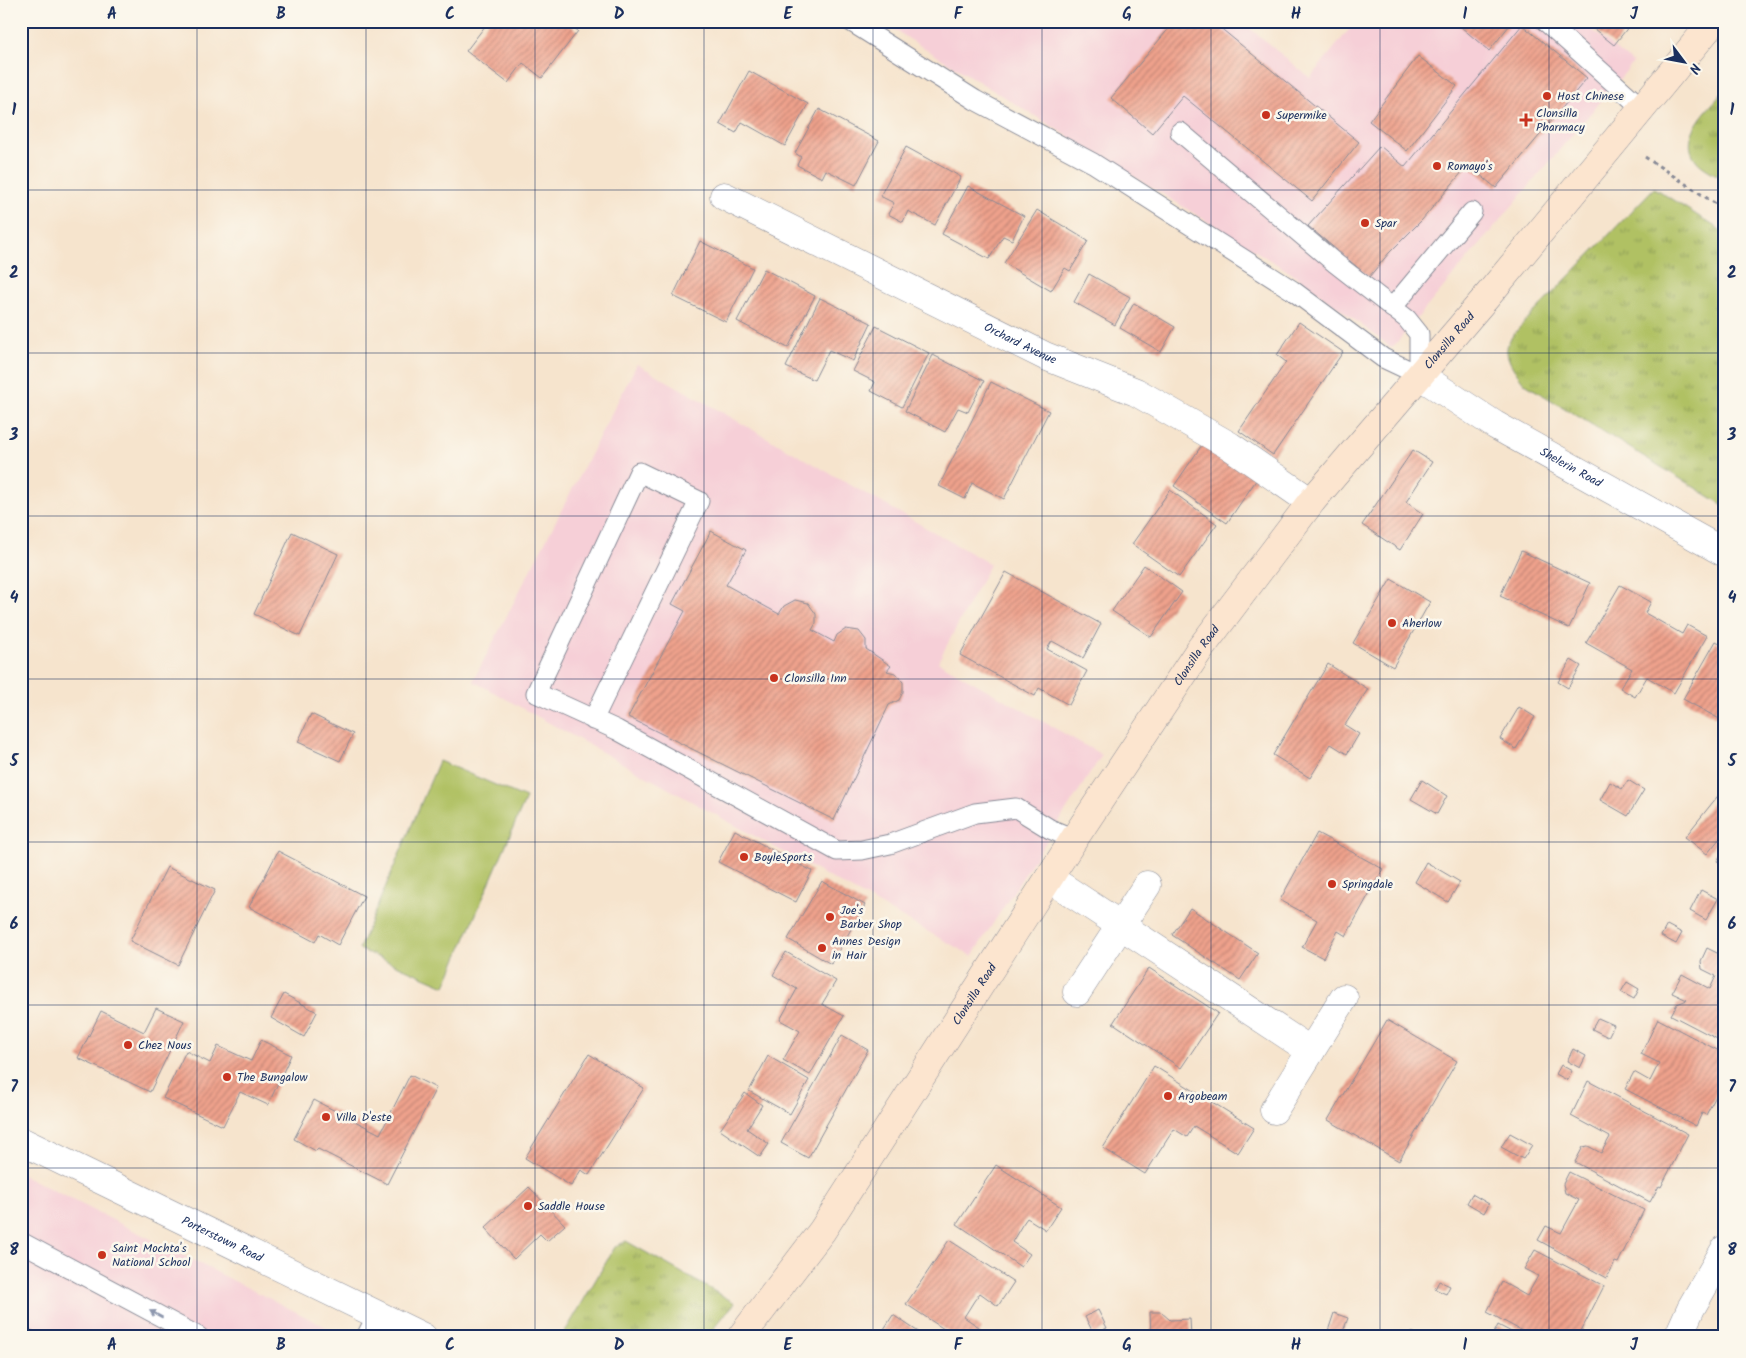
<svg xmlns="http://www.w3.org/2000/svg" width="1746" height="1358" font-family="Kalam,sans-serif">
  <defs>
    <pattern id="grass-tufts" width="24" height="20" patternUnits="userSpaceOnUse" patternTransform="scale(1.25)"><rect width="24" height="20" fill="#b0c164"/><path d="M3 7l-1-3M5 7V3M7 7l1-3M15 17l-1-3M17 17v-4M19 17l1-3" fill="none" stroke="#8e9d56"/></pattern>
    <pattern id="building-hatch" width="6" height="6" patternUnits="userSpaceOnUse" patternTransform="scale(1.25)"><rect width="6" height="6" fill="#efa28c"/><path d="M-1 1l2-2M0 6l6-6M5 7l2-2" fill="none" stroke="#c18476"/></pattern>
  </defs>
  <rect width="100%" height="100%" fill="#fbf7ec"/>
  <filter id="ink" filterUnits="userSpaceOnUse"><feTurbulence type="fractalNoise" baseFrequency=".02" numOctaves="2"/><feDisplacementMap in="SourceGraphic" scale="10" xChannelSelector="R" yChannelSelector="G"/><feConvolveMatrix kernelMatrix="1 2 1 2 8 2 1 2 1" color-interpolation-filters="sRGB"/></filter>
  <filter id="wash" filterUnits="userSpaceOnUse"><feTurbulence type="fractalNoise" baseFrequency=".0096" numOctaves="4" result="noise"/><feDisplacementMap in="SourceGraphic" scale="20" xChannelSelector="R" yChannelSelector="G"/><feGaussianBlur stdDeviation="1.12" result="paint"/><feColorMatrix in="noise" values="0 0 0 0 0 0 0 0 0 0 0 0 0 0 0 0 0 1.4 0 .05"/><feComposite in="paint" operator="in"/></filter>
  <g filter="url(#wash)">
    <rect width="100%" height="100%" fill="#f6e4cd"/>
    <g fill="#f6cfd7">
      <polygon points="880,21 1241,21 1310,78 1356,21 1581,21 1633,63 1392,348 1296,276"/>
      <polygon points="637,364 990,564 938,662 1102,755 972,956 473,681"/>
      <polygon points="21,1174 346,1337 21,1337"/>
    </g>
    <g fill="url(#grass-tufts)" stroke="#667861">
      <path d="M1725 90V180C1716 174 1702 168 1696 160 1677 135 1710 108 1725 90Z"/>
      <path d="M1654 188 1725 233V506L1525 384C1517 374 1503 357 1508 344 1510 338 1516 332 1520 327Z"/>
      <polygon points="626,1241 735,1303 706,1337 562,1337 615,1247"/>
    </g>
    <polygon fill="#b0c164" stroke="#667861" points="439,761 526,798 445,986 359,949"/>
    <g id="blocks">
      <g fill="url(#building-hatch)">
        <polygon points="489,21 565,21 578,31 542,78 523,63 508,83 466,51"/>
        <polygon points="1175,21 1212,21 1359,142 1312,201 1183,96 1152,133 1111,98"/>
        <polygon points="1454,21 1513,21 1489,51"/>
        <polygon points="1584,21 1633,21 1614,45"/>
        <polygon points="1522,25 1587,78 1496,188 1468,165 1422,220 1389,253 1369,277 1308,226 1380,146 1405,167"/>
        <polygon points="1418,56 1457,86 1407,151 1369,121"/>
        <polygon points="749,71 808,104 785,146 742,122 736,133 720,124"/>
        <polygon points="819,109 879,141 856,185 826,170 822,178 797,165 801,157 795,153"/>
        <polygon points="906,147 961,177 935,225 908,211 903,222 888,214 894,203 880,196"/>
        <polygon points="968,186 1024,216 1012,240 1003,236 989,259 942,234"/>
        <polygon points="1037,210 1088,241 1070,271 1065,268 1051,291 1004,263"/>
        <polygon points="700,241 753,268 726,322 673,296"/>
        <polygon points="764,269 815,296 788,348 737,321"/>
        <polygon points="1089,274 1130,297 1115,325 1074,302"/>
        <polygon points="820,298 871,323 853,361 829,350 814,380 786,367"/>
        <polygon points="1134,303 1175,327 1161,352 1120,328"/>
        <polygon points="1299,322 1343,352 1273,455 1239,431 1286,362 1277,355"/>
        <polygon points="876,326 929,353 902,407 871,391 875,382 853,371"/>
        <polygon points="933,355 984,381 968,412 958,408 945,432 905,411"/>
        <polygon points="991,382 1049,411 1004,499 972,483 965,499 939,486"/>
        <polygon points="1206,439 1259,476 1227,523 1174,486"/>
        <polygon points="1413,450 1432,462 1406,502 1423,514 1400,550 1362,525"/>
        <polygon points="1170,490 1217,524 1179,577 1132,544"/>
        <polygon points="711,531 746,550 726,585 779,614 784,606 795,600 808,603 816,614 816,623 812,630 834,642 837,635 846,629 859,631 866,640 866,649 891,666 887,671 895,673 903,682 903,692 899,700 889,705 834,820 628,717 685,611 672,604"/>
        <polygon points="292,532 338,554 300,636 254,614"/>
        <polygon points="1521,551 1590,583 1569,628 1500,596"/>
        <polygon points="1144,565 1182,592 1151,637 1112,611"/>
        <polygon points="1006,572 1101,624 1083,658 1052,641 1047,649 1087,671 1069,705 1039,688 1035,696 960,655"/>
        <polygon points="1391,579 1430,602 1393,667 1353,643"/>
        <polygon points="1620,585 1651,602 1645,613 1682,634 1687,625 1707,636 1674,693 1647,677 1635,697 1620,688 1632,669 1586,643"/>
        <polygon points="1716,641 1725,646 1725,722 1683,699"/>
        <polygon points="1571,660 1581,666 1568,688 1558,682"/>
        <polygon points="1328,664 1368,689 1345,725 1359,734 1347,754 1331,744 1310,778 1273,755"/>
        <polygon points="1519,707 1535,717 1516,749 1500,739"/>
        <polygon points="311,714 353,734 340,761 298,742"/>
        <polygon points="1422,780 1447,796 1437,814 1411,799"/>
        <polygon points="1628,780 1644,790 1628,816 1600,800 1610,782 1622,789"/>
        <polygon points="1725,787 1725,832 1707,854 1685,837"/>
        <polygon points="735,830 812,871 796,902 718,862"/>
        <polygon points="1317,833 1383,869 1346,936 1338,931 1323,958 1302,947 1317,920 1280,900"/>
        <polygon points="1725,848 1725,866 1717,861"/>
        <polygon points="278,851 364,896 338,945 319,934 315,942 249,907"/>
        <polygon points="1426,862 1460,882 1448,902 1415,882"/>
        <polygon points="167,867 215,890 178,965 130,941"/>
        <polygon points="822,881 865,905 831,964 788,939"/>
        <polygon points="1701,890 1718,899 1706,920 1690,911"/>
        <polygon points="1190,908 1258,953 1240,980 1172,935"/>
        <polygon points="1667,925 1682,933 1676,944 1661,936"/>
        <polygon points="1707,948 1725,957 1725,1043 1671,1015 1677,1004 1687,1000 1672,993 1682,974 1710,989 1716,976 1702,969 1701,961"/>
        <polygon points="786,952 836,981 822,1004 844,1016 810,1075 783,1060 800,1031 780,1020 797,989 773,975"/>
        <polygon points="1149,968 1218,1013 1181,1068 1113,1023"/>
        <polygon points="1627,982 1639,989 1634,999 1621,992"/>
        <polygon points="284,994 317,1012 304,1037 271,1018"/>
        <polygon points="156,1008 184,1021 150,1092 78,1058 101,1011 144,1032"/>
        <polygon points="1598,1018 1614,1025 1608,1037 1592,1029"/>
        <polygon points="1658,1019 1725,1054 1725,1068 1722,1073 1725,1074 1725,1079 1706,1115 1702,1113 1696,1126 1625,1089 1634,1072 1650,1081 1659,1063 1641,1054"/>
        <polygon points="1387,1020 1457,1061 1399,1161 1328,1120"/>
        <polygon points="842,1035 868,1050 808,1158 781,1143"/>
        <polygon points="261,1040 291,1055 268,1105 240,1092 223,1126 163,1098 186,1051 210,1063 218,1046 251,1061"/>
        <polygon points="1573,1049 1586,1056 1580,1068 1567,1061"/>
        <polygon points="589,1054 644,1088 589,1175 581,1170 571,1186 525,1158"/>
        <polygon points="768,1056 809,1080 790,1114 749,1091"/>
        <polygon points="1561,1065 1572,1071 1567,1080 1556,1074"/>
        <polygon points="1154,1066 1254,1128 1238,1153 1194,1126 1187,1137 1174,1129 1145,1174 1103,1148"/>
        <polygon points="410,1075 436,1088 387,1184 318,1149 316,1151 294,1139 314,1100 380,1134"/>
        <polygon points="1588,1081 1688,1134 1661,1187 1659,1186 1650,1202 1575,1162 1583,1147 1588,1146 1601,1153 1610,1137 1571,1116"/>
        <polygon points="745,1093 762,1105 747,1129 769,1144 760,1157 720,1130"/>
        <polygon points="1510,1133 1532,1145 1523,1159 1501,1147"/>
        <polygon points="996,1165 1061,1207 1046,1230 1027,1218 1022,1225 1012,1242 1030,1254 1021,1267 957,1224"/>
        <polygon points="1569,1172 1644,1210 1618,1263 1615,1262 1607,1278 1538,1240 1546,1226 1561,1233 1579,1200 1565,1193 1563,1184"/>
        <polygon points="529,1187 565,1225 547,1241 540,1234 514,1259 485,1228"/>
        <polygon points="1472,1194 1489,1204 1484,1213 1467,1203"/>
        <polygon points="949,1240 1014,1282 998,1306 980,1293 974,1301 964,1317 982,1329 977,1337 956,1337 906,1304"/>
        <polygon points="1535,1250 1604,1286 1578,1337 1533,1337 1487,1312 1502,1282 1527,1296 1538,1276 1524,1269"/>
        <polygon points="1439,1281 1450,1286 1446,1294 1435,1289"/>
        <polygon points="1098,1310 1107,1328 1094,1334 1085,1317"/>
        <polygon points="1150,1312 1161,1312 1170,1320 1190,1319 1191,1337 1151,1337"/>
        <polygon points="1334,1313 1348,1318 1341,1337 1326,1337"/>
        <polygon points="893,1315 926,1337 879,1337"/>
        <polygon points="21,1325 45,1337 21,1337"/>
        <polygon points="1498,1325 1521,1337 1492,1337"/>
        <polygon points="1411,1332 1420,1335 1420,1337 1409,1337"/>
      </g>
    </g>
  </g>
  <g filter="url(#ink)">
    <use href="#blocks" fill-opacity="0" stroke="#888a96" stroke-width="1"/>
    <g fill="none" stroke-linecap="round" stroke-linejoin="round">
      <g stroke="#888a96" stroke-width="21">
        <g id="service">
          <polyline points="850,21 975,100 1093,163 1292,290 1383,358 1419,375 1419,334 1407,319 1335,263 1180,132"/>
          <polyline points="1545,21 1643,109"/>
          <polyline points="1392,308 1472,212"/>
          <polyline points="593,720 699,501 639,472 536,693 617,730 837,851 862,850 890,844 975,813 1016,808 1050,829 1074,839"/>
          <polyline points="21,1242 199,1337"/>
          <polyline points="366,1337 377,1315"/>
        </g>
      </g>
      <g stroke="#888a96" stroke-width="29">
        <g id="minor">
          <path id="s1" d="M724 196 1045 356 1136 392 1230 446 1311 502"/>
          <polyline points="1049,878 1311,1051"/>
          <polyline points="1077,992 1147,885"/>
          <polyline points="1274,1110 1344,998"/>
          <path id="s2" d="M21 1141 423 1337"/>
          <polyline points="1678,1337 1691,1308 1725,1249"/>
        </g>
      </g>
      <g stroke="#888a96" stroke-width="29">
        <g id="tertiary">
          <path id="s3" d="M1419 375 1495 425 1725 553"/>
        </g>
      </g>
      <g stroke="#888a96" stroke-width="29">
        <g id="secondary">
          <path id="s4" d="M741 1337 822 1231 1074 839 1200 649 1311 502 1489 294 1714 21"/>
        </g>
      </g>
      <polyline stroke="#888a96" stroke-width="3" stroke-dasharray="4 4" stroke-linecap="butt" points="1645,157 1725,210"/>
      <use href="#service" stroke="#fff" stroke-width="19"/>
      <use href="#minor" stroke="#fff" stroke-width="28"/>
      <use href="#tertiary" stroke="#fff" stroke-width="28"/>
      <use href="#secondary" stroke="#fce5cf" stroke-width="28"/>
    </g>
    <defs><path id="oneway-solid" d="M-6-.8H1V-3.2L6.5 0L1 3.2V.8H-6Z" transform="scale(1.25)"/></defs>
    <use fill="#8d97ae" href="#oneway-solid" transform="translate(156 1314) rotate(-152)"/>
  </g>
  <path fill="none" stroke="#1b2f5e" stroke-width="1" stroke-opacity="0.55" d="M197 21V1337M366 21V1337M535 21V1337M704 21V1337M873 21V1337M1042 21V1337M1211 21V1337M1380 21V1337M1549 21V1337M21 190H1725M21 353H1725M21 516H1725M21 679H1725M21 842H1725M21 1005H1725M21 1168H1725"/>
  <g fill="#c8321e" stroke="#fbf7ec" stroke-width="2">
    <circle cx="1547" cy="96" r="5"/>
    <circle cx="1266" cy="115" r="5"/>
    <path d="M1523.5 112.5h5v5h5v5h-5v5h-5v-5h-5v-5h5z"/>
    <circle cx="1437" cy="166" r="5"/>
    <circle cx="1365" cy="223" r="5"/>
    <circle cx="1392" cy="623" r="5"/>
    <circle cx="774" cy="678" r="5"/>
    <circle cx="744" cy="857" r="5"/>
    <circle cx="1332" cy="884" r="5"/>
    <circle cx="830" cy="917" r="5"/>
    <circle cx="822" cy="948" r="5"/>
    <circle cx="128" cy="1045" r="5"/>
    <circle cx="227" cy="1077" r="5"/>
    <circle cx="1168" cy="1096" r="5"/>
    <circle cx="326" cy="1117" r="5"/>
    <circle cx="528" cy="1206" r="5"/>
    <circle cx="102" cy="1255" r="5"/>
  </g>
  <g text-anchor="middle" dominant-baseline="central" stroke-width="5" stroke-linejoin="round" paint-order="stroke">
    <g font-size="12" fill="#1b2f5e" stroke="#fbf7ec" text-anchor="start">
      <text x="1557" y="96">Host Chinese</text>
      <text x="1536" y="113">Clonsilla<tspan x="1536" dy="14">Pharmacy</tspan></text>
      <text x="1276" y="115">Supermike</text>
      <text x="1447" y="166">Romayo's</text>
      <text x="1375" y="223">Spar</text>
      <text x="1402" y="623">Aherlow</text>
      <text x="784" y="678">Clonsilla Inn</text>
      <text x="754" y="857">BoyleSports</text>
      <text x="1342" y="884">Springdale</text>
      <text x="840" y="910">Joe's<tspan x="840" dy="14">Barber Shop</tspan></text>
      <text x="832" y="941">Annes Design<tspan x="832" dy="14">in Hair</tspan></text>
      <text x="138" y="1045">Chez Nous</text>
      <text x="237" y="1077">The Bungalow</text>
      <text x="1178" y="1096">Argobeam</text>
      <text x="336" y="1117">Villa D'este</text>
      <text x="538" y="1206">Saddle House</text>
      <text x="112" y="1248">Saint Mochta's<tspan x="112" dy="14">National School</tspan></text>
    </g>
    <g font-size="12" fill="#1b2f5e" stroke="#fbf7ec">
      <text stroke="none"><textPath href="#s4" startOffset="1224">Clonsilla Road</textPath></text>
      <text stroke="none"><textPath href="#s1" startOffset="331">Orchard Avenue</textPath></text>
      <text stroke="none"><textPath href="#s3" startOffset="178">Shelerin Road</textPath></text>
      <text stroke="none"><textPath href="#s4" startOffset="820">Clonsilla Road</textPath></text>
      <text stroke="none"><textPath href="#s4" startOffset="415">Clonsilla Road</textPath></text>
      <text stroke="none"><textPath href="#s2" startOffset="224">Porterstown Road</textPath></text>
    </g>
  </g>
  <rect width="1746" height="1358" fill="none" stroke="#fbf7ec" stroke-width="55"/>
  <g transform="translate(1684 62) rotate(122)" stroke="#fbf7ec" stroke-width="4" paint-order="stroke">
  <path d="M0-4L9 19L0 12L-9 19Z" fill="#1b2f5e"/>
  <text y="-8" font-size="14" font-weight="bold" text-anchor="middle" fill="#1b2f5e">N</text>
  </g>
  <rect x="28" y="28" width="1690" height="1302" fill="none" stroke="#1b2f5e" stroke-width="2"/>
  <g font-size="16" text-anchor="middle" font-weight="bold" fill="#1b2f5e">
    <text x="112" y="19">A</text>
    <text x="281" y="19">B</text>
    <text x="450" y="19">C</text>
    <text x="619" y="19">D</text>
    <text x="788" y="19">E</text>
    <text x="958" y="19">F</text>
    <text x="1127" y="19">G</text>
    <text x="1296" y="19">H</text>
    <text x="1465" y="19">I</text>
    <text x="1634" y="19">J</text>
    <text x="14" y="115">1</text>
    <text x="1732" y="115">1</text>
    <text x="14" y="278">2</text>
    <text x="1732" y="278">2</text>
    <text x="14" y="440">3</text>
    <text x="1732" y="440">3</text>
    <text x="14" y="603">4</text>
    <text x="1732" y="603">4</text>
    <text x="14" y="766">5</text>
    <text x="1732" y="766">5</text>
    <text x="14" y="929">6</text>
    <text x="1732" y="929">6</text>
    <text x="14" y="1092">7</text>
    <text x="1732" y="1092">7</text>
    <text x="14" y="1255">8</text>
    <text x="1732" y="1255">8</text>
    <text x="112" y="1350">A</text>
    <text x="281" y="1350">B</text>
    <text x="450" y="1350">C</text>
    <text x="619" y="1350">D</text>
    <text x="788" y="1350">E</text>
    <text x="958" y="1350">F</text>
    <text x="1127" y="1350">G</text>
    <text x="1296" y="1350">H</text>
    <text x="1465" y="1350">I</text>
    <text x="1634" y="1350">J</text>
  </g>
</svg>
